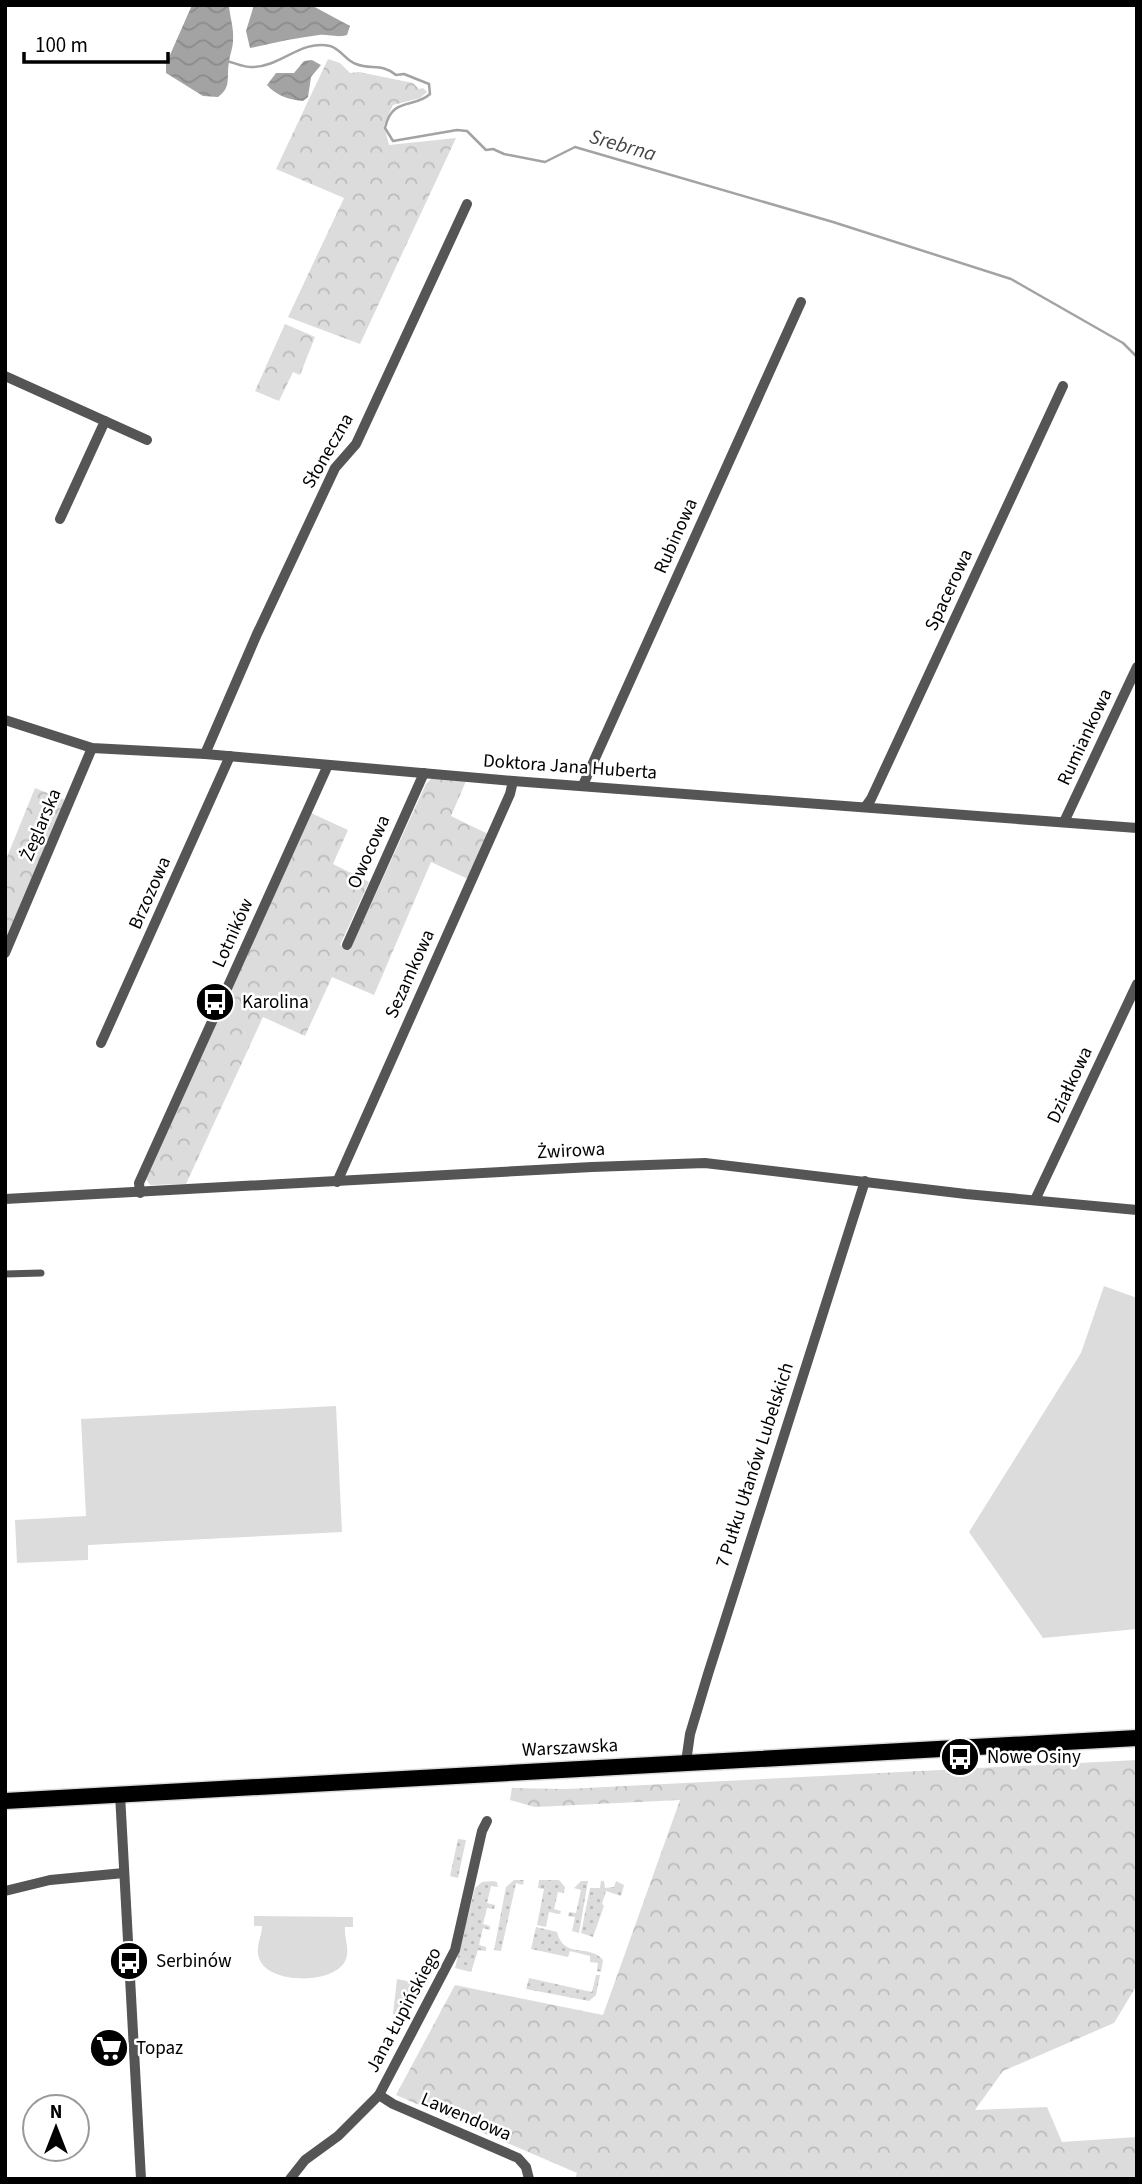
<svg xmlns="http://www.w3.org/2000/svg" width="1142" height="2184" font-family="'Source Sans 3',sans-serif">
  <defs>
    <pattern id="grass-dots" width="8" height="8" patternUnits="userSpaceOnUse" patternTransform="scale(1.75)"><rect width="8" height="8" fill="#dcdcdc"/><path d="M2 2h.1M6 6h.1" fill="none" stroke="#bbb" stroke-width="1.8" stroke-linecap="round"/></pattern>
    <pattern id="forest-crowns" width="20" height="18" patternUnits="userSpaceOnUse" patternTransform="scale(1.75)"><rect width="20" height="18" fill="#dcdcdc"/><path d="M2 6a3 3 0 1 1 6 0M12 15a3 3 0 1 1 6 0" fill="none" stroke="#bbb"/></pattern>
    <pattern id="water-waves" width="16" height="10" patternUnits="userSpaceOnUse" patternTransform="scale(1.75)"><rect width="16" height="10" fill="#a3a3a3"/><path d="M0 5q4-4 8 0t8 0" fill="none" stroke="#8b8b8b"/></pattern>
  </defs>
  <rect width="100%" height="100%" fill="#fff"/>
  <g fill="url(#grass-dots)">
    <polygon points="458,1839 466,1840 458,1878 450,1876"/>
    <polygon points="514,1880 524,1880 523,1885 516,1883 501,1951 494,1950 506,1887"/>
    <polygon points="539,1880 559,1880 565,1887 564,1893 558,1892 554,1909 561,1911 560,1914 549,1912 546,1927 537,1925 544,1889 538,1888"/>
    <polygon points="493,1881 497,1882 498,1887 491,1886 487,1903 495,1905 494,1909 487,1908 483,1924 490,1926 490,1930 483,1928 479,1945 486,1947 486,1951 478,1950 471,1972 455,1968 475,1888 482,1882"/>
    <polygon points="581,1881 588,1881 579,1933 572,1931 575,1917 568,1916 569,1912 576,1913 581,1890 574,1888"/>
    <polygon points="601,1881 604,1881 605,1888 614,1887 616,1881 624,1885 621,1896 606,1891 602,1904 604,1906 593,1937 581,1933 590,1888 600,1888"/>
    <path d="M536 1927 557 1932C564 1960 589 1943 603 1960L601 1972 597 1971 598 1963 590 1962V1956L570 1951 568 1957 531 1949Z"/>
    <polygon points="596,1975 600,1975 596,1995 589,2001 526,1989 529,1978 592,1992"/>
  </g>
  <g fill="url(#forest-crowns)">
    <polygon points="328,59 340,63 350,73 359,72 413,83 419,89 423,88 427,92 420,98 393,105 384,125 389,145 456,138 360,344 288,317 344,198 276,169"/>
    <polygon points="285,324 315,337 300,375 293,372 279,401 255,391"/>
    <polygon points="432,778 466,781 451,816 488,834 468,879 431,862 374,995 332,977 305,1036 263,1017 186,1184 150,1185 146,1179 311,813 348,830 333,864 369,882 340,945 350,950 426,784"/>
    <polygon points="35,788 65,800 5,940 5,862"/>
    <polygon points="1137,1760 1137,1985 1114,2023 1003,2071 975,2110 1047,2107 1062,2142 1137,2137 1137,2179 575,2179 577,2173 396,2095 455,1985 603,2015 680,1800 535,1807 510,1800 512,1788 566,1789"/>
  </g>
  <g fill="#dcdcdc">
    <polygon points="1104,1286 1137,1298 1137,1629 1043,1638 969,1532 1081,1353"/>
    <polygon points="336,1406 342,1532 88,1545 88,1560 17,1563 15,1520 86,1516 81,1419"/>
    <path d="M254 1916 353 1917V1927H345C344 1938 350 1949 346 1959 337 1985 267 1985 259 1958 255 1946 262 1937 262 1926H254Z"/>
    <polygon points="397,1979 417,1983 399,2017 393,2014"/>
  </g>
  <g fill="url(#water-waves)">
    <path d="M192 5 229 6C230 17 234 29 233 40 233 48 230 54 229 62 226 77 232 87 218 97L203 96 166 73V64Z"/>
    <path d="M254 5H311L350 26 347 35C337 38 329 34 319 35 295 38 273 43 250 48L246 31Z"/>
    <path d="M312 60 321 65 311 77 308 97 303 101C290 100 275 95 267 85L276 73H294L304 61Z"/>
  </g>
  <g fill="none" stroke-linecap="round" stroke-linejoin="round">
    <path stroke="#a3a3a3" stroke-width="2.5" d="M227 61C235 63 245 68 253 67 280 67 302 39 330 46 341 49 346 61 356 64 371 70 382 63 396 75L404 74 429 84 430 94C414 109 392 96 385 128L393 141 457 130 467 131 486 150 493 149 504 154 545 162 575 147 599 154 833 222 1011 279 1123 343 1137 357"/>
    <g stroke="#dbdbdb" stroke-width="19">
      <polyline id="primary" points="5,1801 1137,1738"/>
    </g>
    <polyline stroke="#555" stroke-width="7" points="5,1274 41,1273"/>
    <g stroke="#555" stroke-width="10">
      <polyline points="5,376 147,440"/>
      <polyline points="60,519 105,421"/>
      <polyline points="5,720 92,748 205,754 513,781 1137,828"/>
      <polyline points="205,754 257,634 335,468 356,444 467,204"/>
      <polyline points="583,785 801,302"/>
      <polyline points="866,806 871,799 1063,386"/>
      <polyline points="1064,822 1137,667"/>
      <polyline points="347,945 424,773"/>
      <polyline points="5,953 92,748"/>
      <polyline points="101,1043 230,756"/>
      <polyline points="337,1182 510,794 513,781"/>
      <polyline points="140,1193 139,1183 328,765"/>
      <polyline points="5,1199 592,1167 705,1163 966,1194 1137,1210"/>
      <polyline points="1035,1200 1137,984"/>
      <polyline points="686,1762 690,1734 708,1674 865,1181"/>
      <polyline points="120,1794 141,2179"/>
      <polyline points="5,1891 50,1880 124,1873"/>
      <polyline points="379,2095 393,2104 518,2158 526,2167 529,2179"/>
      <polyline points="290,2179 305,2160 338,2136 379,2095 455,1950 482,1831 487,1821"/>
    </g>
    <use href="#primary" stroke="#000" stroke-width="16"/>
  </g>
  <defs>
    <g id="bus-disc" transform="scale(2.0125)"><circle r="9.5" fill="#000" stroke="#fff"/><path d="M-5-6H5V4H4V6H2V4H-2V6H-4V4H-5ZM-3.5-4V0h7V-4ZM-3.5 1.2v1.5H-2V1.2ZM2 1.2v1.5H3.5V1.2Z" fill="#fff"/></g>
    <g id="supermarket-disc" transform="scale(2.0125)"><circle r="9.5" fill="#000" stroke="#fff"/><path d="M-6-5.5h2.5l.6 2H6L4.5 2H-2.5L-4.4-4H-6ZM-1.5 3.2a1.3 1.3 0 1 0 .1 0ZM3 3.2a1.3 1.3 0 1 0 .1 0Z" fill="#fff"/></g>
  </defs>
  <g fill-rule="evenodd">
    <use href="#bus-disc" x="215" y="1002"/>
    <use href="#bus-disc" x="960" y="1757"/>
    <use href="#bus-disc" x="129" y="1961"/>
    <use href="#supermarket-disc" x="109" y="2048"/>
  </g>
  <g text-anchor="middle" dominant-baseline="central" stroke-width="5" stroke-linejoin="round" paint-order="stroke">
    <g font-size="19" fill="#000" stroke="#fff">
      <text transform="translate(328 451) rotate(-60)">Słoneczna</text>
      <text transform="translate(676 536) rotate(-66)">Rubinowa</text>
      <text transform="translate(949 590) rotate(-65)">Spacerowa</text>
      <text transform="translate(1085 737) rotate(-65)">Rumiankowa</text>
      <text transform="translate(570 767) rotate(4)">Doktora Jana Huberta</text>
      <text transform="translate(41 825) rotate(-67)">Żeglarska</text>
      <text transform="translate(369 852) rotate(-66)">Owocowa</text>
      <text transform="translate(150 893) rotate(-66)">Brzozowa</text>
      <text transform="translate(233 933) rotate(-66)">Lotników</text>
      <text transform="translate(410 974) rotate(-66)">Sezamkowa</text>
      <text transform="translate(1070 1085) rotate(-65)">Działkowa</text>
      <text transform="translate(571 1151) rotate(-3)">Żwirowa</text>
      <text transform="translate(755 1465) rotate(-72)">7 Pułku Ułanów Lubelskich</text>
      <text transform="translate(570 1748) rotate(-3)">Warszawska</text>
      <text transform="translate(404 2010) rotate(-62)">Jana Łupińskiego</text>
      <text transform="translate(466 2117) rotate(23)">Lawendowa</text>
    </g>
    <g font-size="19" fill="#000" stroke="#fff" text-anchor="start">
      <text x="242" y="1002">Karolina</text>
      <text x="987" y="1757">Nowe Osiny</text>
      <text x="156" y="1961">Serbinów</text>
      <text x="136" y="2048">Topaz</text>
    </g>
    <g font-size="21" font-style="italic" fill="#444" stroke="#fff">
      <text transform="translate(623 145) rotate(16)">Srebrna</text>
    </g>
  </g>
  <rect width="1142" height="2184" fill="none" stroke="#000000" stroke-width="14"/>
  <g transform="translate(56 2128)"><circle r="33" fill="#ffffff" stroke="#999999" stroke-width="2"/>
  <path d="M0-5L12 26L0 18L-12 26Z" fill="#000000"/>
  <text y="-10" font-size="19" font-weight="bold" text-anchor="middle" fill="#000000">N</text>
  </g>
  <path d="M24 52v10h144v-10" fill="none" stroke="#000000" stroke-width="3.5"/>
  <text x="35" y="52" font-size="21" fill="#000000" stroke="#ffffff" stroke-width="5" paint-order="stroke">100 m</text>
</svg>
